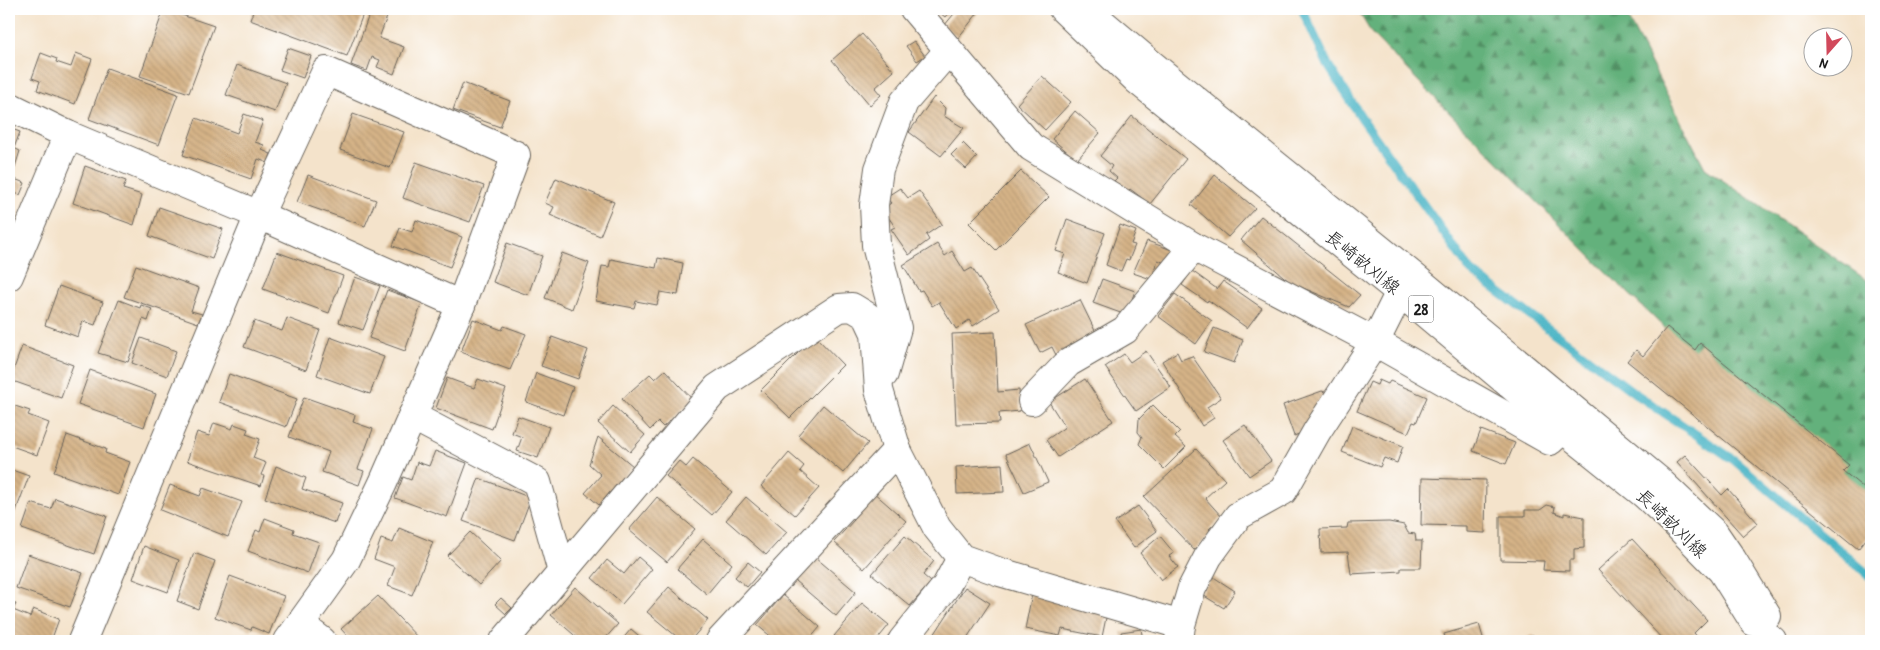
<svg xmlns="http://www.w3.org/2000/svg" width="1880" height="650" font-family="'Patrick Hand','Klee One',sans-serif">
  <defs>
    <pattern id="forest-firs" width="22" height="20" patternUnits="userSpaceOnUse" patternTransform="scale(1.25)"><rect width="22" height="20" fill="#63b17b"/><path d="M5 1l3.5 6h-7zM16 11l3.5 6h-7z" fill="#518f64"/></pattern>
    <pattern id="building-back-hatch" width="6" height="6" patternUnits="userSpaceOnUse" patternTransform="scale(1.25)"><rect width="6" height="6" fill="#d5b387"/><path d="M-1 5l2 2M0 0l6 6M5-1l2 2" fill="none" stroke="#b69974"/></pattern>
  </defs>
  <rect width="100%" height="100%" fill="#fff"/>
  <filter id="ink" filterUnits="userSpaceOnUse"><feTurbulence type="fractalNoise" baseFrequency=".02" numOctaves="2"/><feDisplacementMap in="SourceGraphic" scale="10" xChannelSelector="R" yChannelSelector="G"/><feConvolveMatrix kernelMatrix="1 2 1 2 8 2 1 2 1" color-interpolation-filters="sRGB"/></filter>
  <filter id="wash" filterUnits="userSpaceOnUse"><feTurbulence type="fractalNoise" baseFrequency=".0096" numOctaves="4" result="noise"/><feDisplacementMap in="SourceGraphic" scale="20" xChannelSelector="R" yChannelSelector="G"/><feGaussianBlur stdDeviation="1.12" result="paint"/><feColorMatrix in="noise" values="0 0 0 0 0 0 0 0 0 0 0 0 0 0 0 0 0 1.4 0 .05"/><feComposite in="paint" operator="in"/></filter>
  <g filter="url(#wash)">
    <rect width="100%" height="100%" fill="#f4e3cb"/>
    <polygon fill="url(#forest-firs)" stroke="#40664c" points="1357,9 1623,9 1705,168 1871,283 1871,511 1812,469 1602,268 1372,34"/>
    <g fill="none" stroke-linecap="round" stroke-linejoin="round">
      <polyline stroke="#48b4c5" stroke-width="9" points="1302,9 1328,65 1363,120 1471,271 1636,394 1734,460 1871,577"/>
    </g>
    <g id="blocks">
      <g fill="url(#building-back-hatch)">
        <polygon points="164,9 214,26 189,93 140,76"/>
        <polygon points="254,9 365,9 347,56 250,20"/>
        <polygon points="371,9 390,9 379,38 404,47 394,74 377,67 380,60 372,57 367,71 351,65"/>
        <polygon points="935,9 952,9 945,17"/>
        <polygon points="958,9 981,9 958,38 944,26"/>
        <polygon points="862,34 894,71 875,88 881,95 870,105 832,60"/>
        <polygon points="914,41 925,56 917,61 906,46"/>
        <polygon points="288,48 311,56 303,78 280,70"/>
        <polygon points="41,53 57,59 56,62 71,67 76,53 92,59 75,104 37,90 40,81 32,78"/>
        <polygon points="237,65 286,83 275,112 226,95"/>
        <polygon points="107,68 178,94 159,145 89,119"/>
        <polygon points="1042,76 1071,102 1045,130 1017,104"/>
        <polygon points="463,83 510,101 500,127 453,110"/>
        <polygon points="934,97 945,108 944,116 964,128 941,156 909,132"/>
        <polygon points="1075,111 1100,133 1077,160 1052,139"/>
        <polygon points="244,114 263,121 255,142 264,145 262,150 271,154 268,163 258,159 251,179 183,155 196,118 237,133"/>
        <polygon points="353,114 404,132 390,168 340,150"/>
        <polygon points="1132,116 1186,159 1150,204 1130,189 1128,191 1114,181 1117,178 1109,171 1112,166 1100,156"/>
        <polygon points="9,128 20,132 14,148 20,151 14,170 9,168"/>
        <polygon points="963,143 977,157 966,169 951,155"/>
        <polygon points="416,162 484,186 470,222 403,198"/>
        <polygon points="85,166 126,181 123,189 142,195 134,225 73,203"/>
        <polygon points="1021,171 1049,197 996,250 969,223"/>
        <polygon points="308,175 376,200 365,226 297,202"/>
        <polygon points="1215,175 1255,208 1228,237 1191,205"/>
        <polygon points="9,177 25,183 20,195 9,191"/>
        <polygon points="556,178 614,202 600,236 550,215 554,207 545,203"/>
        <polygon points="900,188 908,198 919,191 942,224 926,235 929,240 909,255 891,229 895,227 883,209 891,203 886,197"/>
        <polygon points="159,207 223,229 212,259 149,236"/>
        <polygon points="1261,216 1360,295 1349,307 1291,283 1241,240"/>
        <polygon points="1067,219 1105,233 1087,283 1058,272 1065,254 1056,251"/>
        <polygon points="416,220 462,237 450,267 393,246 400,228 412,232"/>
        <polygon points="1120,225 1136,231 1131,244 1135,245 1129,260 1126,259 1121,271 1106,265"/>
        <polygon points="1147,241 1172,250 1167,264 1158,260 1151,279 1133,273"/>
        <polygon points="507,243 542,256 528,295 493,282"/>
        <polygon points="937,244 945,256 952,251 965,272 972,268 999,309 973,326 969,320 956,329 939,302 932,306 922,290 919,291 903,265"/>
        <polygon points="277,252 343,276 329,313 263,289"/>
        <polygon points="562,253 589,263 572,309 545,298"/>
        <polygon points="658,258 683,263 678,295 660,292 657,305 636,301 634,308 596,301 602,266 609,267 611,259 656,268"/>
        <polygon points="136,265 199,288 191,311 202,314 198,323 124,297"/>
        <polygon points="1192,271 1217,289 1223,281 1262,308 1247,328 1208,300 1207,302 1182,285"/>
        <polygon points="355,277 380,286 363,330 339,322"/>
        <polygon points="1102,279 1135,291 1126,315 1093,303"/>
        <polygon points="59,286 103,302 95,325 83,321 78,337 45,325"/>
        <polygon points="387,290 422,303 405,351 369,338"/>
        <polygon points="1175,294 1212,321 1196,344 1158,316"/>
        <polygon points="119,300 140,308 141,305 152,309 148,321 143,319 128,362 98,353"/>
        <polygon points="1080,300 1098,337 1057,357 1052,347 1040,353 1026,325"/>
        <polygon points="287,318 320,330 306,370 244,347 254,321 282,331"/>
        <polygon points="473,319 502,330 504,326 526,334 510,370 461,352"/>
        <polygon points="1667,327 1695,350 1700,343 1849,465 1843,471 1871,494 1871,533 1858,549 1627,361 1636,350 1643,356"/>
        <polygon points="1214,328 1243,340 1234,363 1204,352"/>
        <polygon points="995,332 998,392 1019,390 1020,411 999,413 1000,423 956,424 952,334"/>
        <polygon points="815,336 843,365 790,418 761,390"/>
        <polygon points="330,337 384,357 370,394 317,375"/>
        <polygon points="552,337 588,350 578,379 541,366"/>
        <polygon points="141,338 176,351 167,376 132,363"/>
        <polygon points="22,346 73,365 61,398 10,380"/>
        <polygon points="1146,351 1171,387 1136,411 1105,367 1124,354 1130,362"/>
        <polygon points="1177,352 1181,360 1192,356 1221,398 1207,407 1214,418 1202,426 1162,361"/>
        <polygon points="90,370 156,394 144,427 78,404"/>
        <polygon points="665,370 693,400 663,427 658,422 650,430 622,399 650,374 655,379"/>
        <polygon points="536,373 573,387 563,415 526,402"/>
        <polygon points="229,374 297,399 286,427 219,402"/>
        <polygon points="447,378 474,388 478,379 506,389 492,429 436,408"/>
        <polygon points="1085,379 1113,421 1058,457 1046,440 1065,427 1049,402"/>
        <polygon points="1379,380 1388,384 1390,381 1427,397 1416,423 1413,422 1408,433 1357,411 1370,382 1377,385"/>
        <polygon points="1322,391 1327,393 1306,431 1294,436 1283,405"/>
        <polygon points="304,397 355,415 353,422 373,429 358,469 364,471 359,485 322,472 329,452 289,437"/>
        <polygon points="9,404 30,411 28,415 49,423 37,455 9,445"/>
        <polygon points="823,405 868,443 843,473 798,435"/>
        <polygon points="1153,405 1180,432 1175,437 1186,447 1164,469 1139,444 1142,437 1138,432 1139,419"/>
        <polygon points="613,406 645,435 630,452 598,423"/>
        <polygon points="518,416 549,427 538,458 517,451 522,437 512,433"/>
        <polygon points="214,423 232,429 234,424 248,429 246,434 260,439 253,458 266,463 261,475 264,476 261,486 187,461 197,432 209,436"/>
        <polygon points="1245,425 1271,461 1249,476 1223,440"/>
        <polygon points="1352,426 1403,446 1397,463 1384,458 1380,467 1342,452"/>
        <polygon points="1481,430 1515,443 1506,464 1473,451"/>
        <polygon points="67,435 106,449 105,453 130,462 118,495 54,472"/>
        <polygon points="598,437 633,466 599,505 585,493 601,475 589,464"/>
        <polygon points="1030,443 1048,482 1024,492 1006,454"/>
        <polygon points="1196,449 1225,480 1205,498 1222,517 1209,529 1213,533 1194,550 1144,497"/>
        <polygon points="435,451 467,463 447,517 395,498 403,477 411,480 417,462 429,466"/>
        <polygon points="789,453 804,466 800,471 819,488 795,515 761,486"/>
        <polygon points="1685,455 1722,495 1728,489 1758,523 1743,536 1677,462"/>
        <polygon points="693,459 732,492 712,515 666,476 679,461 686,467"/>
        <polygon points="1002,464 1004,492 957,494 956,467"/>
        <polygon points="276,466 306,478 302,489 342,503 335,523 265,498"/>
        <polygon points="9,469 29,476 14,516 9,514"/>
        <polygon points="479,478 531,498 515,540 463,521"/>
        <polygon points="1422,478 1486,480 1485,533 1466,532 1466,526 1421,525"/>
        <polygon points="170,485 200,496 203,488 242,502 228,537 160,510"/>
        <polygon points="872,491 906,521 864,569 834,542 854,520 849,516"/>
        <polygon points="657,497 695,529 667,562 629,530"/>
        <polygon points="746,497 787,532 766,555 726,520"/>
        <polygon points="55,498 107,516 94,554 22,529 31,503 51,509"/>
        <polygon points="1547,505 1555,507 1554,512 1564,516 1564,513 1584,517 1584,548 1574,549 1574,560 1569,560 1569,571 1543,570 1544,561 1500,560 1500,516 1525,516 1525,510 1540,510"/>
        <polygon points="1138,506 1157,531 1134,548 1115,522"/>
        <polygon points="265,518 294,529 293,533 319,542 308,573 248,551 256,530 260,532"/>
        <polygon points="1389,522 1404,525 1408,533 1415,534 1416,541 1422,541 1421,568 1401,568 1401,571 1351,574 1348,552 1321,553 1320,529 1347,528 1348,523"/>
        <polygon points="399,528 433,542 412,595 388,586 395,567 374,559 381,539 393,543"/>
        <polygon points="470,532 501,561 479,585 447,556"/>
        <polygon points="905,536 934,561 923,575 931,582 910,606 872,574"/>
        <polygon points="1160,536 1174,553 1169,556 1178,567 1161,580 1140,553"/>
        <polygon points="703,539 732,564 707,594 677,569"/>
        <polygon points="1632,539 1707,620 1694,633 1701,641 1664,641 1598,570"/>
        <polygon points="144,546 179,560 168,592 133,579"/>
        <polygon points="194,553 215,561 198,609 177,601"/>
        <polygon points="28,554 83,573 70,607 16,588"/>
        <polygon points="638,557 652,569 622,604 592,578 607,560 624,574"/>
        <polygon points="815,557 856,592 836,616 795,581"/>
        <polygon points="748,562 760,572 747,587 735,577"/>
        <polygon points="230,576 284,596 269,634 252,627 251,630 215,617"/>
        <polygon points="1212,576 1235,591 1224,608 1201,594"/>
        <polygon points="1035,579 1108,608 1102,637 1062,629 1060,636 1025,629"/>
        <polygon points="575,587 618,624 603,641 581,641 551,615"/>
        <polygon points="669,587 708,620 690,641 682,641 647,612"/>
        <polygon points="965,587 990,603 965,641 943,641 934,635"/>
        <polygon points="783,595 820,627 808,641 763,641 769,635 757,625"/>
        <polygon points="378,596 421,641 362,641 359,639 356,641 352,641 341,629"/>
        <polygon points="501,598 512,608 506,614 495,604"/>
        <polygon points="9,601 16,604 13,610 30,617 33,609 59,619 51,641 9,641"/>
        <polygon points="862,603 889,625 876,641 841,641 834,636"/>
        <polygon points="1479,624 1484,641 1446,641 1444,634"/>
        <polygon points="631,629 645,641 621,641"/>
        <polygon points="1141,629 1143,640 1148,639 1149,641 1123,641 1121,632"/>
        <polygon points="1533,635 1536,641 1520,641"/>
      </g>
    </g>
  </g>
  <g filter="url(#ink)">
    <use href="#blocks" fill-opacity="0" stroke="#686259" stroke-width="1"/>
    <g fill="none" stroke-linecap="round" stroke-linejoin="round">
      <g stroke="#686259" stroke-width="30">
        <g id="street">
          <polyline points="914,9 1031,147 1194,247 1375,342 1550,441 1563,429"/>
          <polyline points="9,106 68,135 259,215 461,305 383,483 346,560 288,641"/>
          <polyline points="9,276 68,135"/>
          <polyline points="884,374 897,328 876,245 874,205 879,169 904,102 948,51"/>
          <polyline points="1032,401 1068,363 1125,330 1194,247"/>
          <polyline points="412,416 537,482 562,572"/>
          <polyline points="301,625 322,641"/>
          <polyline points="1767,637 1773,641"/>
          <polyline points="82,641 259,215 326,71 516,155 461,305"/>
          <polyline points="504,641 717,388 839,308 852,307 867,316 875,333 879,390 897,450 937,528 961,558 1000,572 1181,625"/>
          <polyline points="720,641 897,450"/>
          <polyline points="902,641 946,586 961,558"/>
          <polyline points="1179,641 1181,625 1192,588 1208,557 1238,516 1283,491 1317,431 1375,342 1400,292"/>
        </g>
      </g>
      <g stroke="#686259" stroke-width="30">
        <polyline id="primary" points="1063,9 1137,80 1400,292 1563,429 1644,494 1672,520 1722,571 1754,622 1767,616 1732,559 1715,534 1657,479 1413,276 1151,64 1086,9"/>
      </g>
      <use href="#street" stroke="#fff" stroke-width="28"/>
      <use href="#primary" stroke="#fff" stroke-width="28"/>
    </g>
  </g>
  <g text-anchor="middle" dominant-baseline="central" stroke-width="4" stroke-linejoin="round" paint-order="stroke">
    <rect fill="#fff" stroke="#606060" stroke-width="1" x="1408.5" y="295.5" width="25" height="27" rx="4"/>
    <g font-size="16" font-weight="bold" fill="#1c1c1c">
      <text x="1421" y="309">28</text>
    </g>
    <g font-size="18" fill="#1c1c1c" stroke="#fff">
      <text transform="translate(1363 262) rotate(39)">長崎畝刈線</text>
      <text transform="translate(1672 523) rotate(44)">長崎畝刈線</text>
    </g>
  </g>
  <rect width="1880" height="650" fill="none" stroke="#fff" stroke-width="30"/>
  <g transform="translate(1828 52) rotate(200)"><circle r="24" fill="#ffffff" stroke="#a4a4a4"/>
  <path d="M0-4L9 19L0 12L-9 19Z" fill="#d1495b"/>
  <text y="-8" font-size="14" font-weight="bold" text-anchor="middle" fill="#1c1c1c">N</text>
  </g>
</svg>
